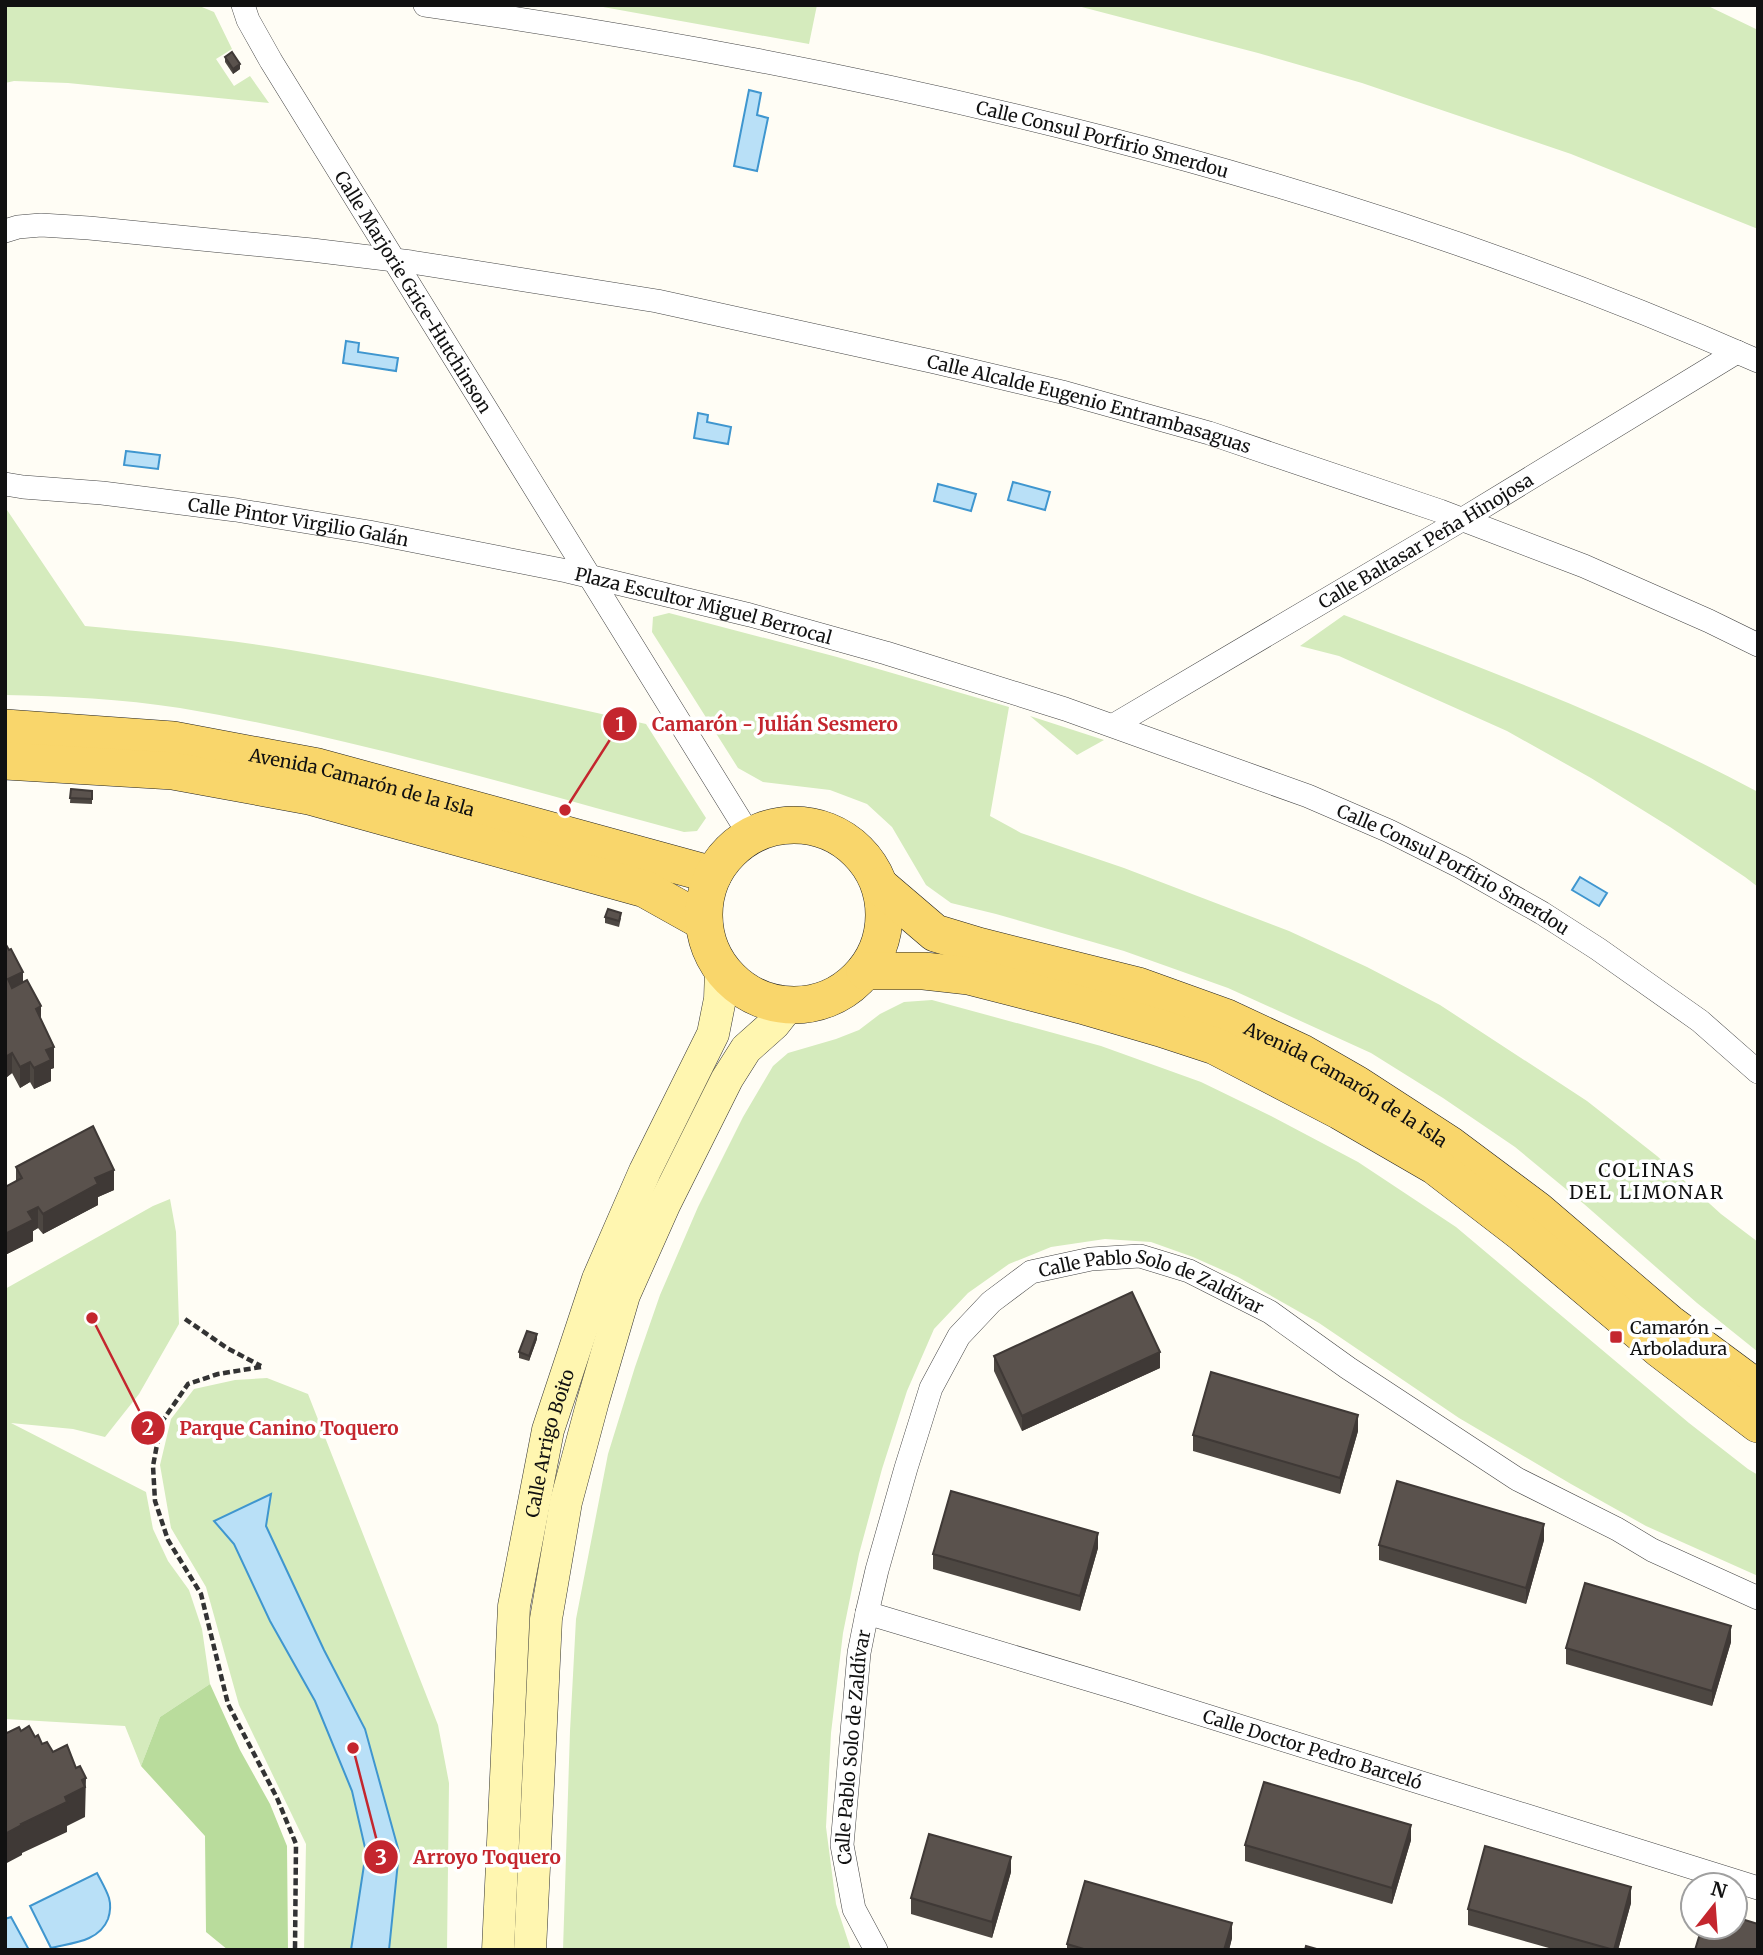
<svg xmlns="http://www.w3.org/2000/svg" width="1763" height="1955" font-family="Merriweather,serif">
  <rect width="100%" height="100%" fill="#fffdf5"/>
  <g fill="#d5ebbd">
    <polygon points="5,5 197,5 214,12 232,49 216,59 234,86 250,76 269,103 68,83 14,81 5,83"/>
    <polygon points="592,5 817,5 809,44"/>
    <polygon points="1074,5 1706,5 1758,30 1758,229 1571,154 1362,83 1258,53"/>
    <path d="M5 507 85 626C153 633 223 638 291 650 410 670 528 698 646 724L706 818 697 831 684 832C517 787 351 737 180 708 122 699 63 696 5 695Z"/>
    <polygon points="669,613 837,657 1009,707 990,816 1021,833 1124,868 1289,931 1367,967 1440,1005 1587,1101 1657,1156 1721,1214 1758,1242 1758,1352 1697,1303 1584,1204 1515,1147 1443,1098 1371,1053 1228,988 1124,951 996,914 951,903 926,885 892,827 867,804 830,790 763,782 738,768 652,632 653,617"/>
    <path d="M1344 615C1484 669 1626 721 1758 792V887L1745 877 1670 827 1591 778 1507 731 1339 656 1300 646Z"/>
    <polygon points="1030,716 1104,740 1077,755"/>
    <polygon points="932,1000 1101,1046 1201,1082 1271,1116 1358,1162 1456,1227 1689,1423 1748,1469 1758,1475 1758,1576 1646,1526 1571,1484 1459,1418 1319,1323 1238,1277 1193,1257 1151,1242 1105,1239 1051,1247 1009,1264 968,1293 934,1329 907,1391 882,1469 859,1554 843,1633 831,1733 826,1827 836,1904 851,1950 563,1950 570,1731 576,1619 608,1454 635,1367 660,1295 698,1207 743,1117 773,1066 788,1053 836,1039 859,1030 880,1014 904,1002"/>
    <polygon points="170,1199 176,1232 179,1324 139,1394 105,1437 73,1429 11,1423 146,1492 153,1529 168,1561 189,1590 202,1629 210,1684 160,1717 141,1766 125,1726 5,1719 5,1289 153,1206"/>
    <polygon points="267,1378 308,1394 438,1725 449,1783 447,1950 389,1950 399,1852 365,1729 324,1650 265,1526 270,1495 215,1521 234,1544 270,1621 315,1701 352,1791 366,1852 351,1950 304,1950 306,1844 239,1705 206,1587 171,1528 160,1465 171,1419 194,1389 235,1380"/>
  </g>
  <polygon fill="#b9dc9c" points="210,1684 240,1750 270,1804 287,1846 288,1950 228,1950 206,1932 205,1836 141,1766 160,1717"/>
  <g fill="#b9e0f7" stroke="#3f96cf" stroke-width="2">
    <polygon points="749,90 761,93 757,115 768,118 757,171 734,166"/>
    <polygon points="346,341 359,343 358,352 398,358 396,371 343,363"/>
    <polygon points="698,413 708,415 707,422 731,427 728,444 694,438"/>
    <polygon points="126,451 160,455 158,469 124,465"/>
    <polygon points="1013,482 1050,492 1045,510 1008,500"/>
    <polygon points="938,484 976,494 971,511 934,501"/>
    <polygon points="1580,877 1607,893 1599,906 1572,890"/>
    <polygon points="271,1494 266,1526 324,1650 365,1729 399,1852 389,1950 351,1950 366,1852 352,1791 315,1701 270,1621 234,1544 214,1521"/>
    <path d="M97 1873C101 1881 106 1889 109 1898 111 1905 110 1913 108 1919 99 1942 71 1943 51 1948L30 1906Z"/>
    <polygon points="11,1917 29,1950 5,1950 5,1919"/>
  </g>
  <g fill="none" stroke-linecap="round" stroke-linejoin="round">
    <g stroke="#444" stroke-width="24">
      <g id="minor">
        <path id="s1" d="M243 5 248 20 271 61 750 836"/>
        <path id="s2" d="M425 5C881 70 1335 175 1758 361"/>
        <path id="s3" d="M5 231 18 227 41 225 89 228 312 250 411 262 657 301 935 362 1066 393 1209 433 1440 511 1584 566 1709 621 1758 645"/>
        <path id="s4" d="M5 484 23 487 102 493 236 510 369 532 567 571 750 615 886 653 1065 709 1308 796 1389 831 1461 867 1542 913 1598 949 1700 1021 1758 1072"/>
        <path id="s5" d="M1114 725 1463 519 1737 352"/>
        <path id="s6" d="M867 1613 1124 1690 1758 1888"/>
        <path id="s7" d="M876 1950 854 1909 842 1845 859 1653 867 1613 877 1570 906 1468 931 1388 959 1336 991 1302 1031 1272 1091 1259 1140 1256 1189 1271 1270 1312 1348 1368 1517 1479 1617 1529 1652 1550 1758 1598"/>
      </g>
    </g>
    <g stroke="#333" stroke-width="33">
      <g id="secondary">
        <path id="s8" d="M498 1950 514 1606 548 1430 598 1279 645 1171 713 1034 720 999 721 968"/>
        <polyline points="530,1950 546,1619 566,1502 593,1401 624,1295 665,1203 727,1079 746,1049 774,1024 789,1005"/>
      </g>
    </g>
    <g stroke="#222" stroke-width="38">
      <g id="primary">
        <path id="s9" d="M5 728 173 740 318 767 713 875"/>
        <polyline points="5,761 173,771 309,796 645,889 704,922"/>
        <circle cx="794" cy="915" r="90"/>
        <path id="s10" d="M880 886 935 933 978 946 1138 986 1227 1018 1302 1053 1356 1084 1450 1145 1537 1210 1669 1323 1758 1389"/>
        <polyline points="865,971 924,971 969,976 1081,1005 1160,1028 1215,1046 1340,1111 1435,1166 1522,1233 1661,1350 1758,1424"/>
      </g>
    </g>
    <g stroke="#333" stroke-width="4.5" stroke-dasharray="7 3.5" stroke-linecap="butt">
      <polyline points="185,1319 227,1348 261,1366"/>
      <polyline points="261,1367 218,1374 188,1384 161,1423 153,1466 155,1501 168,1540 201,1594 228,1704 277,1798 296,1844 295,1950"/>
    </g>
    <use href="#minor" stroke="#fff" stroke-width="23"/>
    <use href="#secondary" stroke="#fff6b0" stroke-width="32"/>
    <use href="#primary" stroke="#f9d66b" stroke-width="37"/>
  </g>
  <g fill="#4d4742">
    <polygon points="225,57 240,69 233,74 225,62"/>
    <polygon points="71,789 92,791 92,804 70,803"/>
    <polygon points="605,917 621,918 619,927 605,923"/>
    <polygon points="5,933 6,944 41,1019 54,1068 51,1069 51,1081 34,1089 30,1082 20,1088 12,1073 7,1077 5,1074"/>
    <polygon points="16,1167 114,1190 98,1197 98,1205 43,1234 38,1228 33,1231 33,1241 5,1255 5,1187 16,1181"/>
    <polygon points="537,1339 529,1361 519,1358 519,1352"/>
    <polygon points="994,1356 1160,1368 1022,1431 994,1371"/>
    <polygon points="1358,1431 1340,1494 1193,1451 1193,1435"/>
    <polygon points="1544,1540 1526,1604 1379,1560 1379,1545"/>
    <polygon points="1098,1548 1080,1611 933,1569 933,1554"/>
    <polygon points="1731,1642 1712,1706 1566,1664 1566,1648"/>
    <polygon points="1411,1840 1392,1904 1245,1861 1245,1845"/>
    <polygon points="1011,1872 992,1938 911,1914 911,1898"/>
    <polygon points="1631,1903 1618,1950 1556,1950 1468,1925 1468,1909"/>
    <polygon points="1232,1938 1229,1950 1067,1950 1067,1944"/>
  </g>
  <g fill="#3f3936">
    <polygon points="240,64 240,69 233,74 233,69"/>
    <polygon points="23,972 23,993 8,999 8,979"/>
    <polygon points="41,1006 41,1027 36,1009"/>
    <polygon points="54,1047 54,1068 51,1069 51,1081 34,1089 34,1068 46,1050"/>
    <polygon points="12,1053 12,1073 7,1077 7,1056"/>
    <polygon points="30,1062 30,1082 20,1088 20,1067"/>
    <polygon points="114,1170 114,1190 98,1197 98,1205 43,1234 43,1214 95,1178"/>
    <polygon points="38,1207 38,1228 33,1231 33,1241 5,1255 5,1234 28,1212"/>
    <polygon points="537,1334 537,1339 529,1361 529,1356"/>
    <polygon points="1160,1352 1160,1368 1022,1431 1022,1416"/>
    <polygon points="1358,1415 1358,1431 1340,1494 1340,1478"/>
    <polygon points="1544,1524 1544,1540 1526,1604 1526,1588"/>
    <polygon points="1098,1533 1098,1548 1080,1611 1080,1596"/>
    <polygon points="1731,1626 1731,1642 1712,1706 1712,1691"/>
    <polygon points="86,1778 85,1817 67,1826 67,1832 22,1853 22,1855 5,1864 5,1834 65,1797 82,1780"/>
    <polygon points="1411,1825 1411,1840 1392,1904 1392,1888"/>
    <polygon points="1011,1857 1011,1872 992,1938 992,1922"/>
    <polygon points="1631,1887 1631,1903 1618,1950 1614,1950"/>
    <polygon points="1232,1923 1232,1938 1229,1950 1224,1950"/>
  </g>
  <g fill="#5a524d" stroke="#3f3936" stroke-width="2">
    <polygon points="232,52 240,64 233,69 225,57"/>
    <polygon points="71,789 92,791 92,799 70,798"/>
    <polygon points="608,909 621,913 619,921 605,917"/>
    <polygon points="5,943 9,950 11,949 23,972 8,979 12,988 27,980 41,1006 36,1009 54,1047 46,1050 51,1060 34,1068 30,1062 20,1067 12,1053 7,1056 5,1054"/>
    <polygon points="93,1126 114,1170 95,1178 98,1184 43,1214 38,1207 28,1212 33,1220 5,1234 5,1187 22,1178 16,1167"/>
    <polygon points="1132,1292 1160,1352 1022,1416 994,1356"/>
    <polygon points="527,1331 537,1334 529,1356 519,1352"/>
    <polygon points="1211,1372 1358,1415 1340,1478 1193,1435"/>
    <polygon points="1397,1481 1544,1524 1526,1588 1379,1545"/>
    <polygon points="951,1491 1098,1533 1080,1596 933,1554"/>
    <polygon points="1585,1583 1731,1626 1712,1691 1566,1648"/>
    <polygon points="29,1726 35,1737 38,1735 42,1744 47,1742 53,1752 67,1745 76,1768 80,1766 86,1778 82,1780 85,1787 65,1797 67,1802 21,1824 22,1825 5,1834 5,1730 7,1733 19,1727 21,1731"/>
    <polygon points="1264,1782 1411,1825 1392,1888 1245,1845"/>
    <polygon points="929,1834 1011,1857 992,1922 911,1898"/>
    <polygon points="1485,1846 1631,1887 1614,1950 1468,1909"/>
    <polygon points="1085,1881 1232,1923 1224,1950 1087,1950 1067,1944"/>
    <polygon points="1735,1917 1758,1924 1758,1950 1695,1950 1702,1927 1735,1927"/>
    <polygon points="1306,1946 1320,1950 1305,1950"/>
  </g>
  <rect fill="#c4262e" stroke="#fff" stroke-width="2.5" x="1609" y="1330" width="14" height="14" rx="3.5"/>
  <g text-anchor="middle" dominant-baseline="central" stroke-width="7" stroke-linejoin="round" paint-order="stroke">
    <g font-size="18" fill="#111" stroke="#fff">
      <text stroke="none"><textPath href="#s2" startOffset="691">Calle Consul Porfirio Smerdou</textPath></text>
      <text stroke="none"><textPath href="#s1" startOffset="334">Calle Marjorie Grice-Hutchinson</textPath></text>
      <text stroke="none"><textPath href="#s3" startOffset="1102">Calle Alcalde Eugenio Entrambasaguas</textPath></text>
      <text stroke="none"><textPath href="#s4" startOffset="296">Calle Pintor Virgilio Galán</textPath></text>
      <text stroke="none"><textPath href="#s5" startOffset="362">Calle Baltasar Peña Hinojosa</textPath></text>
      <text stroke="none"><textPath href="#s4" startOffset="710">Plaza Escultor Miguel Berrocal</textPath></text>
      <text stroke="none"><textPath href="#s9" startOffset="362">Avenida Camarón de la Isla</textPath></text>
      <text stroke="none"><textPath href="#s4" startOffset="1507">Calle Consul Porfirio Smerdou</textPath></text>
      <text stroke="none"><textPath href="#s10" startOffset="513">Avenida Camarón de la Isla</textPath></text>
      <text stroke="none"><textPath href="#s7" startOffset="861">Calle Pablo Solo de Zaldívar</textPath></text>
      <text stroke="none"><textPath href="#s8" startOffset="511">Calle Arrigo Boito</textPath></text>
      <text stroke="none"><textPath href="#s7" startOffset="210">Calle Pablo Solo de Zaldívar</textPath></text>
      <text stroke="none"><textPath href="#s6" startOffset="466">Calle Doctor Pedro Barceló</textPath></text>
    </g>
    <g font-size="18" fill="#111" stroke="#fff" text-anchor="start">
      <text x="1630" y="1327">Camarón -<tspan x="1630" dy="21">Arboladura</tspan></text>
    </g>
    <g font-size="19" letter-spacing="2" fill="#111" stroke="#fff">
      <text x="1647" y="1170">COLINAS<tspan x="1647" dy="22">DEL LIMONAR</tspan></text>
    </g>
  </g>
  <path fill="none" stroke="#c4262e" stroke-width="2.5" d="M565 810L620 724M92 1318L148 1428M353 1748L381 1857"/>
  <g fill="#c4262e" stroke="#fff" stroke-width="2.5">
    <circle cx="565" cy="810" r="7"/>
    <circle cx="92" cy="1318" r="7"/>
    <circle cx="353" cy="1748" r="7"/>
    <circle cx="620" cy="724" r="18"/>
    <circle cx="148" cy="1428" r="18"/>
    <circle cx="381" cy="1857" r="18"/>
  </g>
  <g font-size="21" text-anchor="middle" font-weight="bold" fill="#fff">
    <text x="620" y="732">1</text>
    <text x="148" y="1435">2</text>
    <text x="381" y="1865">3</text>
  </g>
  <g font-size="19" text-anchor="middle" font-weight="bold" fill="#c4262e" stroke="#fff" stroke-width="7" stroke-linejoin="round" paint-order="stroke">
    <text x="775" y="731">Camarón - Julián Sesmero</text>
    <text x="289" y="1435">Parque Canino Toquero</text>
    <text x="487" y="1864">Arroyo Toquero</text>
  </g>
  <rect width="1763" height="1955" fill="none" stroke="#111111" stroke-width="14"/>
  <g transform="translate(1714 1906) rotate(17)"><circle r="33" fill="#ffffff" stroke="#a0a0a0" stroke-width="2"/>
  <path d="M0-5L12 26L0 18L-12 26Z" fill="#c4262e"/>
  <text y="-10" font-size="19" font-weight="bold" text-anchor="middle" fill="#111111">N</text>
  </g>
</svg>
